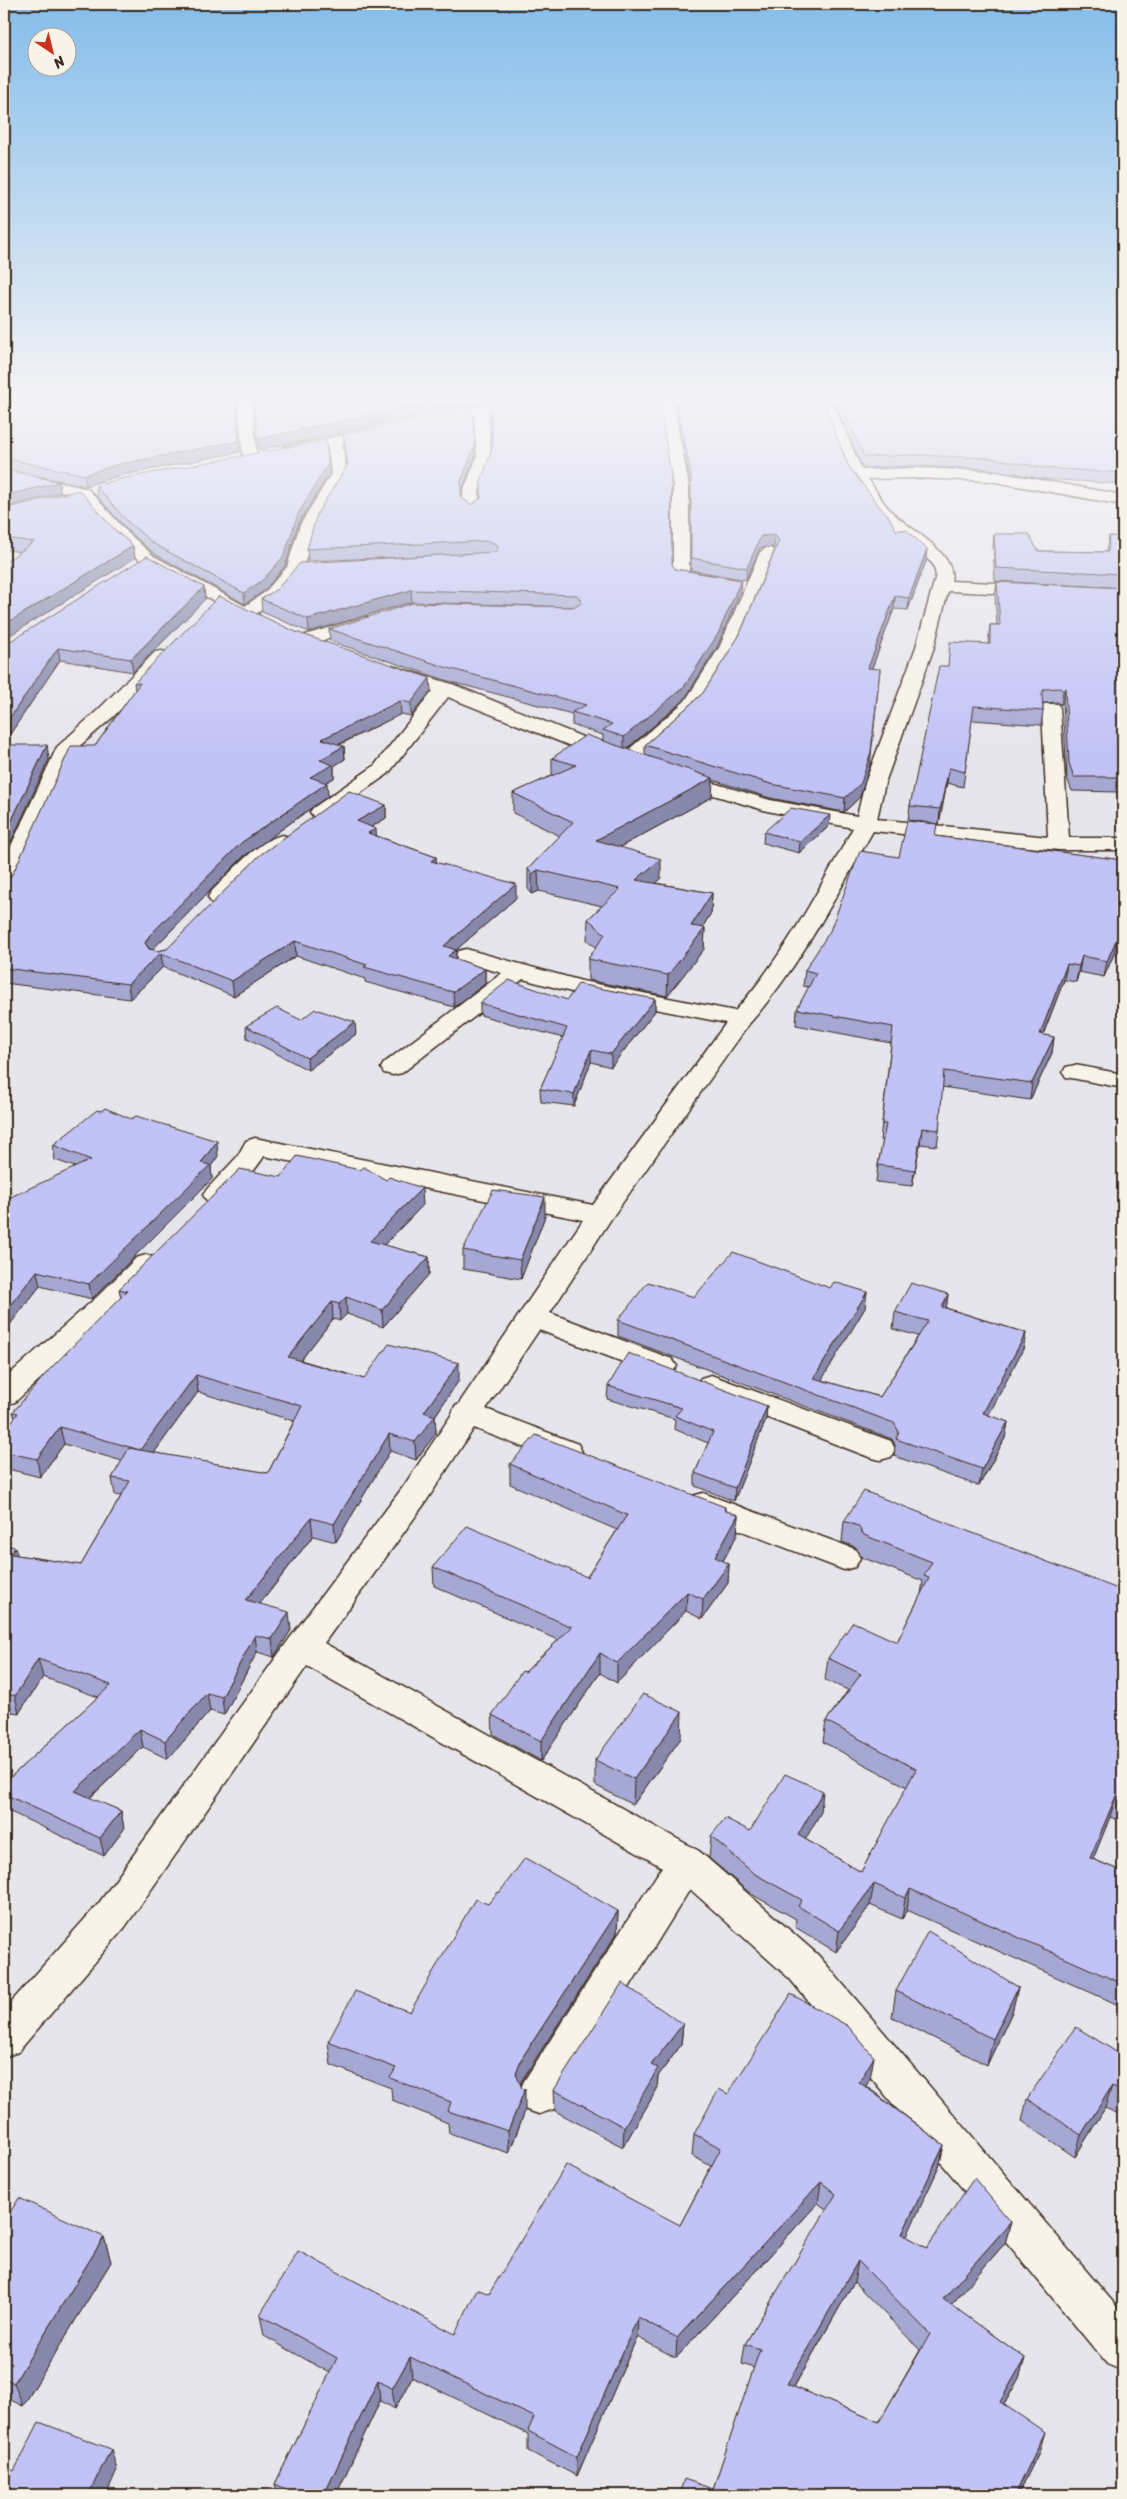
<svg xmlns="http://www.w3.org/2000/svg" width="1127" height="2499" font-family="Sriracha,sans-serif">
  <rect width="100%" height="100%" fill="#e7e5ec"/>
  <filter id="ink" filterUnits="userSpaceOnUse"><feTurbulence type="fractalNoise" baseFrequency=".02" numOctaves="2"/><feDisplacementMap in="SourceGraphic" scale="10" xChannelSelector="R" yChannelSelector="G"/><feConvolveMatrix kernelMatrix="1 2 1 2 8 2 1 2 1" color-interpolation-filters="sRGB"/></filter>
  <g filter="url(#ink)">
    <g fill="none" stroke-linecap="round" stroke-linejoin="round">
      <g stroke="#3b2a1e" stroke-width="3">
        <g id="street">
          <polygon points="238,402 252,402 257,457 255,460 245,460 243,457"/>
          <polygon points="495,402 522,402 520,405 488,412 491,457 479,492 479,510 471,515 463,510 463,492 477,457 474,415 436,424 429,420 431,417"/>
          <path d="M659 402H673L689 486V572L719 577 721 581 719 585C706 588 688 582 675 579L673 575V486Z"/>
          <path d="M818 402H832L862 470 914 468 990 471 1123 495V505L990 481 914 478 868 479C875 489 882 502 891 511 908 529 958 553 951 581L1034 585 1040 586 1042 590 1040 594 1034 595 948 591 934 647 885 783 877 819 1048 837 1042 708 1044 704H1058L1060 708 1069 838H1123V850H1059L873 831C835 898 800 966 749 1024L611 1219 550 1313 672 1359 677 1366 672 1373 662 1376 652 1373 539 1330 486 1409 578 1444 582 1452 578 1460 567 1463 556 1460 474 1428 425 1503 324 1643 699 1851 818 1955 1123 2314V2371L1107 2364 790 1979 690 1889 554 2109 539 2114 524 2109 518 2095 524 2081 662 1867 307 1666 125 1927 18 2052 4 2057V2010L99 1903 290 1638 403 1487 452 1414 455 1406 458 1405 583 1220 264 1156C260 1164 234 1195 226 1200 220 1204 213 1202 207 1201L203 1195 207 1189 237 1157 246 1141 255 1138 593 1205 726 1023 579 994 523 979 402 1073 393 1075 384 1073 381 1068 384 1063 502 973 458 961 455 956 458 951 466 949 582 981 735 1011C784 956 818 891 853 828L767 811 670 782 667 778 670 774 677 772 770 800 857 816 865 783 916 647 936 575 933 564 879 517 849 475Z"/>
          <polygon points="379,428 386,432 384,435 342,444 347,474 316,525 303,568 277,600 257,613 260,616 257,620 251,621 142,562 116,539 78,495 4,478 4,469 88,489 128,533 154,556 245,606 265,592 287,567 300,525 331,474 328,447 289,454 284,453 282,450 284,447"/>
          <polygon points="768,547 776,552 737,648 701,705 634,765 620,765 617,761 620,757 685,701 719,648 760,552"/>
          <polygon points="364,617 370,618 373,622 370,626 308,645 302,644 299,640 302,636"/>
          <polygon points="161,651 167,652 170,656 167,660 114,716 75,750 15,884 12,889 4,890 4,861 57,747 100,708 155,652"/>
          <polygon points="396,667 452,684 617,751 620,755 617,759 603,759 448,697 388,774 327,816 320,818 313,816 310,812 313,808 374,766 433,691 390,676 387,672 390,668"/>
          <path d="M282 835 289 837 292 841 289 845 260 868 227 902 219 904 211 902 208 897 211 892C230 874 256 841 282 835Z"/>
          <polygon points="1075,1065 1123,1074 1123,1088 1066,1077 1063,1072 1066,1067"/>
          <polygon points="146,1255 156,1258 160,1264 156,1270 119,1307 15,1402 4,1405 4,1379 99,1295 136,1258"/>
          <polygon points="711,1375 891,1441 895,1449 891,1457 880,1460 869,1457 701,1392 696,1385 701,1378"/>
          <polygon points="703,1493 855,1549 860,1558 855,1567 844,1570 692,1512 687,1504 692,1496"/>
        </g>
      </g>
      <use href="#street" fill="#f7f3e8" fill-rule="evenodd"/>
    </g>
    <g fill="#a6a8d4" stroke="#3b2a1e" fill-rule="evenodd">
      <polygon points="4,402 240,452 118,476 86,486 4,469"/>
      <polygon points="675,402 823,402 848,465 896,530 926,561 908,610 894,609 872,668 870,765 860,797 844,812 770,798 713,780 712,797 620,847 661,879 656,883 712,893 711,913 702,928 705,928 704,949 667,996 588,980 588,959 596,947 587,940 588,919 602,906 539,891 532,894 528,889 528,869 560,836 513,813 513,793 552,776 552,758 603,741 603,735 572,725 572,714 448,681 330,641 329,629 573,607 412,602 309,632 262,612 261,599 425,556 308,561 307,549 347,465 343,434 475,446 475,457 461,492 461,499 472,505 481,498 492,448 490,403 672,564 675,569 741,580 740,592 717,647 684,700 626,749 645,755 645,745 703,693 739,636 775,549 774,547 760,548 746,580 691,570 691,486"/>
      <polygon points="834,402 1123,402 1123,484 1044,479 990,469 914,466 863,468"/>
      <polygon points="329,474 298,524 285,566 264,591 245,604 155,554 129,532 97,496 96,486"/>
      <polygon points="4,509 113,528 133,546 135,558 20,552 4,549"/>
      <polygon points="994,534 1038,551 1106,552 1109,536 1123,537 1123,798 1119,792 1072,791 1067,778 1063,702 1061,705 1058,702 1043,703 1043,711 1041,725 972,720 963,787 947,783 939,824 908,820 910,806 947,666 988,644 990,625 997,625 995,595 997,582 1123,588 995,581 993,546"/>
      <polygon points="204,587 205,599 133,672 60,660 4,743 4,642 9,642"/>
      <polygon points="296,632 431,691 411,716 401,714 339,745 344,746 345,759 334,766 334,778 326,782 328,796 243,857 152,950 158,951 167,949 386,805 386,818 372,827 377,836 436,857 436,862 516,898 456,950 456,959 485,969 485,984 454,1007 365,982 365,979 296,956 234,996 163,967 130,999 4,983 4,877 10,877 14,871 95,746 135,690 134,683"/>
      <polygon points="829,826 799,853 763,843 764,832"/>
      <polygon points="936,836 1120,860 1122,848 1123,848 1123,955 1114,954 1104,977 1079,972 1076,982 1064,980 1043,1035 1054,1037 1052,1053 1030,1100 942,1087 939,1130 937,1146 920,1144 912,1186 876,1182 878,1165 883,1140 880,1140 891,1043 796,1025 797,1009 809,987 803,986 805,970 899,857"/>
      <polygon points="655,999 655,1011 611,1067 591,1062 574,1106 541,1102 540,1089 563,1038 480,1015 480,1003 567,1000"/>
      <polygon points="301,1020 356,1034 308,1070 247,1038 246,1026"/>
      <polygon points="53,1145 218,1156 211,1166 212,1179 92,1299 40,1286 4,1332 75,1167 55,1160"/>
      <path d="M281 1177 423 1205 384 1245 429 1257V1274L383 1327 347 1314 340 1321 333 1319 301 1360 364 1379 459 1380 435 1416 436 1433 416 1460 390 1451 336 1542 313 1536 260 1604 291 1630 274 1657 257 1652 224 1715 210 1711 168 1759 143 1747 90 1798 121 1811 124 1829 104 1856 4 1809V1783L98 1697 43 1677 19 1713 12 1712 4 1722 17 1555 81 1565 121 1496 115 1495 112 1478 122 1461 64 1444 40 1477 4 1468V1432L15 1418 13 1412 121 1298 119 1289ZM198 1392 294 1421 268 1473 154 1453Z"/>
      <polygon points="545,1216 521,1279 463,1269 463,1250"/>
      <polygon points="948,1294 946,1308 1026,1333 1023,1349 988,1415 1008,1422 1005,1438 979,1486 894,1456 895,1445 892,1439 618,1336 618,1320 694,1297 865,1308 821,1380 880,1397 918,1336 893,1329 895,1312"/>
      <polygon points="608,1386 767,1406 766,1419 734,1501 695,1486 695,1473 708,1443 674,1429 675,1419 607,1399"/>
      <polygon points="510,1464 725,1507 725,1511 738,1515 737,1535 723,1561 729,1564 728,1583 702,1619 686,1611 617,1683 600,1673 541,1761 493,1734 492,1715 525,1672 558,1640 434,1586 433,1567 587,1577 617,1530 510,1484"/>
      <polygon points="844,1521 1123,1591 1123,1822 1110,1817 1093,1859 1123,1872 1123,2007 907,1910 902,1919 870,1905 836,1952 795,1927 796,1919 751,1894 709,1858 711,1836 750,1831 821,1812 805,1839 861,1872 907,1787 823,1742 826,1721 848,1690 825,1680 828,1658 897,1642 921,1594 923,1581 861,1557 856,1547 842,1542"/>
      <polygon points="681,1738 633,1805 595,1785 595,1760"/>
      <polygon points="499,1893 618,1911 617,1933 522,2080 521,2085 525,2111 509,2153 449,2133 448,2123 392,2100 391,2088 331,2065 328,2042 410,2012 488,1904"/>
      <polygon points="1018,1987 1012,2012 987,2065 892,2017 896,1991"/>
      <polygon points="683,2024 681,2045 658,2076 657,2089 623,2147 555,2111 554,2090"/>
      <polygon points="1123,2056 1123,2116 1105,2108 1075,2157 1022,2121 1027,2099"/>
      <path d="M870 2079 866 2086 944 2145 939 2167 906 2236 927 2248 1011 2222 1005 2243 951 2305 1025 2358 1019 2378 1004 2405 1039 2452 1018 2495H679L713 2489 754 2368 742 2364 745 2344 827 2210 818 2203 676 2358 637 2337 577 2476 528 2451V2434L412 2377 395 2409 380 2401 336 2495H278L275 2484 330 2373 264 2336 260 2315 455 2334 489 2294 680 2225 711 2166 692 2156 694 2134 728 2094ZM854 2282 920 2350 879 2422 794 2387Z"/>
      <polygon points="4,2222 104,2237 111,2262 23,2406 4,2397"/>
    </g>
    <g fill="#8788ac" stroke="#3b2a1e">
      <polygon points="236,402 240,452 118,476 86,486 84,475"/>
      <polygon points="432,402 483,402 259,450 258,439"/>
      <polygon points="475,446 475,457 461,492 461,481"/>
      <polygon points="328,464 329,474 298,524 285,566 264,591 245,604 244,593"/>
      <polygon points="59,482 60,493 4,508 4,496"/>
      <polygon points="775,535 774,547 760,548 746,580 747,568 761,536"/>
      <polygon points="133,546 135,558 4,639 4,625"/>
      <polygon points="927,549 926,561 908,610 909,598"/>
      <polygon points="741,580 740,592 717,647 684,700 624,751 624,737"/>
      <polygon points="204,587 205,599 133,672 131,659"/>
      <polygon points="411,590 412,602 309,632 308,619"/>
      <polygon points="895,596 894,609 867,681 868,668"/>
      <polygon points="58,648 60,660 4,743 4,726"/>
      <polygon points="880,669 870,765 860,797 844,812 845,798"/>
      <polygon points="430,678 431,691 411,716 411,703"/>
      <polygon points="1065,688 1063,702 1061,705 1063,691"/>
      <polygon points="400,701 401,714 323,752 322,739"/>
      <polygon points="47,745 49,759 4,857 4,837"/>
      <polygon points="344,746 345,759 334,766 334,778 311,790 310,777 320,760"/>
      <polygon points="949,768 947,783 939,824 940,809"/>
      <polygon points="713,778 712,797 596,860 596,840"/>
      <polygon points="327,783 328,796 243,857 151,951 145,943 149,936 241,843"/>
      <polygon points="386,805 386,818 358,835 357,821"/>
      <polygon points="830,815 829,826 799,853 800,842"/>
      <polygon points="376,829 377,843 368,833"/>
      <polygon points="436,857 437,871 431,861"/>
      <polygon points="661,859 661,879 635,900 636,880"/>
      <polygon points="538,870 539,891 532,894 532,874"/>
      <polygon points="516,884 516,898 456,950 456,965 448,971 444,946"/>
      <polygon points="712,893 711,913 691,946 705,928 704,949 667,996 668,975 691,926"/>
      <polygon points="1117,938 1114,954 1104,977 1107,961"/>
      <polygon points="295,941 296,956 234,996 232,981"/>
      <polygon points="161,953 163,967 130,999 128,984"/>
      <polygon points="1082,956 1079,972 1076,982 1079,966"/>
      <polygon points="1067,964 1064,980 1037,1050 1040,1034"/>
      <polygon points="485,969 485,984 454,1007 453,992"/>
      <polygon points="655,999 655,1011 611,1067 611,1054"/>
      <polygon points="355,1022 356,1034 308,1070 307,1058"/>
      <polygon points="1054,1037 1052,1053 1030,1100 1032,1083"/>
      <polygon points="591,1050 591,1062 574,1106 574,1094"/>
      <polygon points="922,1128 920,1144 912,1186 915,1170"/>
      <polygon points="217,1141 218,1156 211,1166 212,1179 92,1299 89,1284 201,1163"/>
      <polygon points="422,1188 423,1205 371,1258 370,1241"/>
      <polygon points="545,1197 545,1216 521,1279 520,1260"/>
      <polygon points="429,1257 429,1274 383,1327 382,1310"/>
      <polygon points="37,1271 40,1286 4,1332 4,1313"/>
      <polygon points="867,1292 865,1308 814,1393 814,1378"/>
      <polygon points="948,1294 946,1310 942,1307"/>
      <polygon points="346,1297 347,1314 340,1321 339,1304"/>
      <polygon points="332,1302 333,1319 290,1374 288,1357"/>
      <polygon points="1026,1333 1023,1349 981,1430 983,1413"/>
      <polygon points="459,1363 459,1380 435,1416 436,1433 416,1460 415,1442 424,1412"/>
      <polygon points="196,1375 198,1392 143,1468 140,1450"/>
      <polygon points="767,1406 766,1419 734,1501 735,1488"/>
      <polygon points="1008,1422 1005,1438 979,1486 982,1469"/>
      <polygon points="60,1427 64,1444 40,1477 37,1459"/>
      <polygon points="389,1434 390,1451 336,1542 334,1524"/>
      <polygon points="738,1515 737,1535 714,1577 715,1557"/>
      <polygon points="311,1518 313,1536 249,1617 246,1600"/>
      <polygon points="15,1547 20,1564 11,1554"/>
      <polygon points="729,1564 728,1583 702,1619 703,1599"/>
      <polygon points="687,1592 686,1611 617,1683 617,1663"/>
      <polygon points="289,1612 291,1630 274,1657 272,1639"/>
      <polygon points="255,1635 257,1652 224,1715 222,1697"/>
      <polygon points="600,1653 600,1673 541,1761 541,1741"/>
      <polygon points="38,1659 43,1677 19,1713 15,1696"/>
      <polygon points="207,1693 210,1711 168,1759 165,1741"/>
      <polygon points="8,1694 12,1712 4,1722 4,1698"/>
      <polygon points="682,1712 681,1738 633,1805 634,1779"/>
      <polygon points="140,1729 143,1747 79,1808 75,1791"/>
      <polygon points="823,1791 821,1812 796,1856 798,1835"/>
      <polygon points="1116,1796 1110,1817 1085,1879 1090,1858"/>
      <polygon points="121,1811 124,1829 104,1856 100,1838"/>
      <polygon points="874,1884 870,1905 836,1952 839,1931"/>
      <polygon points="910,1889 907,1910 902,1919 905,1898"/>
      <polygon points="618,1911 617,1933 522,2080 516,2096 516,2074 522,2058"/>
      <polygon points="1018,1987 1012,2012 987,2065 993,2039"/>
      <polygon points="683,2024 681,2045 658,2076 657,2089 623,2147 624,2127 651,2065"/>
      <polygon points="874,2057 870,2079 856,2103 859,2082"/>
      <polygon points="1112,2086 1105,2108 1075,2157 1081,2135"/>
      <polygon points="525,2089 525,2111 509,2153 508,2131"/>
      <polygon points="944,2145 939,2167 898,2255 902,2234"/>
      <polygon points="821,2182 818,2203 676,2358 677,2338"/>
      <polygon points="1011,2222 1005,2243 938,2320 943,2299"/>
      <polygon points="104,2237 111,2262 23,2406 14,2383"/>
      <polygon points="858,2261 854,2282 784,2404 787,2384"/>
      <polygon points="638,2317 637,2337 577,2476 577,2457"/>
      <polygon points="410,2357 412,2377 395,2409 392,2389"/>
      <polygon points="1025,2358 1019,2378 994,2422 1000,2402"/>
      <polygon points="378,2380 380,2401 336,2495 324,2495"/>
      <polygon points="1045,2432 1039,2452 1018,2495 1015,2495"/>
      <polygon points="111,2449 117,2470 106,2495 88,2495"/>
    </g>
    <g fill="#c1c3f6" stroke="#3b2a1e" fill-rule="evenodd">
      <polygon points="4,402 236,402 239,441 116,465 84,475 4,458"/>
      <polygon points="254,402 432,402 258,439"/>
      <polygon points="492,402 659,402 671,475 672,564 675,569 741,580 718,634 684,687 624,737 603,730 612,724 572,712 586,705 448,668 329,629 413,603 571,607 577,606 582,602 577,595 411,590 308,619 261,599 277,589 300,563 496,552 498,547 496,544 489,541 307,549 317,514 348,464 343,434 472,407 475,446 461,481 461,498 472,505 481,498 481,481 493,446 490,403"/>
      <polygon points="677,402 823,402 848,465 879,506 888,515 896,530 906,530 927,549 909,598 895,596 868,668 880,669 871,752 861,783 845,798 771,784 645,745 703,693 739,636 779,541 775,535 761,536 747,568 691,558 691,475"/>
      <polygon points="840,402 1123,402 1123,473 1045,468 991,458 915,455 864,457"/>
      <polygon points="326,440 328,464 298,514 284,556 263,580 244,593 154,544 128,522 96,486 120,479"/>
      <polygon points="4,469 59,482 4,496"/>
      <polygon points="79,490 113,528 133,546 4,625 4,563 34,542 4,538 4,509"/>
      <polygon points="994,534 1029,534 1038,551 1108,552 1109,536 1123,537 1123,574 996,568"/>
      <polygon points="147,556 204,587 131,659 58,648 4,726 4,642 9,642"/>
      <polygon points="997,582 1123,588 1123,779 1122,777 1074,777 1069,763 1065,688 1063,691 1060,688 1044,689 1042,694 1043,711 974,706 965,772 949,768 940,809 910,806 939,666 948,666 950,642 990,644 990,625 1000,625"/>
      <polygon points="219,596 296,632 430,678 411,703 400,701 322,739 344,746 320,760 333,765 310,777 327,783 241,843 149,936 145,943 149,949 158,951 167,949 260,855 349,791 386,805 357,821 376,829 368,833 436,857 431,861 516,884 444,946 456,950 448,956 485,969 453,992 364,967 367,965 295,941 232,981 161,953 128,984 4,968 4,877 10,877 14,871 71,746 95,746 140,683 134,683"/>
      <polygon points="586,735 713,778 596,840 661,859 636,880 712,893 691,926 705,928 668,975 588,959 605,934 588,919 620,889 538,870 532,874 528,869 573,822 513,793 576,765 552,758"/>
      <polygon points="4,745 47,745 4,837"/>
      <polygon points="791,808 830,815 800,842 764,832"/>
      <polygon points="907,821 937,824 935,836 1123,860 1123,939 1117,938 1107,961 1082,956 1079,966 1067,964 1040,1034 1054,1037 1032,1083 944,1071 939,1130 922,1128 915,1170 878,1165 886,1124 882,1124 893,1027 797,1009 816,973 805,970 830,931 860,851 899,857"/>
      <polygon points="509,980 567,1000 578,984 655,999 611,1054 591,1050 574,1094 540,1089 567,1028 480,1003"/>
      <polygon points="277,1008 301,1020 315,1009 355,1022 307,1058 246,1026"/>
      <polygon points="105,1108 131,1119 136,1116 217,1141 201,1163 210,1165 89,1284 37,1271 4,1313 4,1200 91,1160 53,1145 97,1110 101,1111"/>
      <path d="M297 1156 360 1170 364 1167 386 1180 389 1177 422 1188 370 1241 429 1257 382 1310 346 1297 339 1304 332 1302 288 1357 364 1379 389 1344 459 1363 424 1412 435 1416 415 1442 389 1434 334 1524 311 1518 246 1600 289 1612 272 1639 255 1635 222 1697 207 1693 165 1741 140 1729 75 1791 121 1811 100 1838 4 1794V1783L111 1685 38 1659 15 1696 8 1694 4 1698V1545L15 1547 11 1554 81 1565 130 1481 112 1478 129 1448 140 1450 60 1427 37 1459 4 1452V1432L18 1413 13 1412 49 1370 127 1291 119 1289 240 1169 281 1177ZM196 1375 302 1406 268 1473 140 1450Z"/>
      <polygon points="493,1190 545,1197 520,1260 463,1250"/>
      <polygon points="733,1252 830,1288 834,1282 867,1292 814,1378 880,1397 928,1321 895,1312 911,1283 948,1294 942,1307 1026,1333 983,1413 1008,1422 982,1469 896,1439 899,1432 894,1423 618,1320 648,1282 694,1297"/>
      <polygon points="628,1353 767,1406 735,1488 695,1473 713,1432 675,1416 682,1408 608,1386"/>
      <polygon points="536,1435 725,1507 724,1510 738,1515 715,1557 729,1564 703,1599 687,1592 617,1663 600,1653 541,1741 492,1715 522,1671 525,1672 572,1627 433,1567 467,1526 587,1577 627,1515 510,1464"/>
      <polygon points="864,1491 1123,1591 1123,1799 1116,1796 1090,1858 1123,1872 1123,1984 910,1889 905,1898 874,1884 839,1931 798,1906 802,1900 753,1873 711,1836 725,1818 750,1831 785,1774 823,1791 798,1835 861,1872 916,1769 826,1721 861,1674 828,1658 853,1622 897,1642 929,1578 924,1576 932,1562 864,1535 858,1526 844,1521"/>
      <polygon points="643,1694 682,1712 634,1779 595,1760"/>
      <polygon points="525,1858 618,1911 522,2058 516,2074 522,2088 525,2089 508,2131 448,2111 451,2102 390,2078 396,2068 328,2042 355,1991 410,2012 475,1899 488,1904 498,1892 499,1893"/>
      <polygon points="928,1931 1018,1987 993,2039 896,1991"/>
      <polygon points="622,1983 683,2024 651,2065 658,2068 624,2127 554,2090"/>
      <path d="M791 1994 848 2026 874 2057 859 2082 944 2145 902 2234 927 2248 974 2178 1011 2222 943 2299 1025 2358 1000 2402 1045 2432 1015 2495H969L957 2487 952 2495H679L684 2479 713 2489 760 2349 745 2344 836 2194 821 2182 677 2338 638 2317 577 2457 528 2431 534 2417 410 2357 392 2389 378 2380 324 2495H300L275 2484 337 2358 260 2315 298 2251 455 2334 477 2289 489 2294 566 2165 680 2225 721 2148 694 2134 719 2089 728 2094ZM858 2261 930 2334 879 2422 787 2384Z"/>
      <polygon points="1076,2027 1123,2056 1123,2091 1112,2086 1081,2135 1027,2099"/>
      <polygon points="19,2198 104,2237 14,2383 4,2378 4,2222"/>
      <polygon points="39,2422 111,2449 88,2495 4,2495 4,2466 14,2471"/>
    </g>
  </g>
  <linearGradient id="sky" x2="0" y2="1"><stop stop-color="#85bdeb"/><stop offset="0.53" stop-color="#f4f3f6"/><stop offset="1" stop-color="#f4f3f6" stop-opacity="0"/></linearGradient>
  <rect width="1127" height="752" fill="url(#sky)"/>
  <rect width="1127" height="2499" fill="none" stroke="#f7f3e8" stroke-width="20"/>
  <rect x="10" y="10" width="1107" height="2479" fill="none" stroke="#3b2a1e" stroke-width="2" filter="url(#ink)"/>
  <g transform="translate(52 52) rotate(145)"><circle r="24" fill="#f7f3e8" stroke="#aca397"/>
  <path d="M0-4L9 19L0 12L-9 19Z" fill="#c8321e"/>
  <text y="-8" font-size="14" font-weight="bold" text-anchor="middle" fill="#3b2a1e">N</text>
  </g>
</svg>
